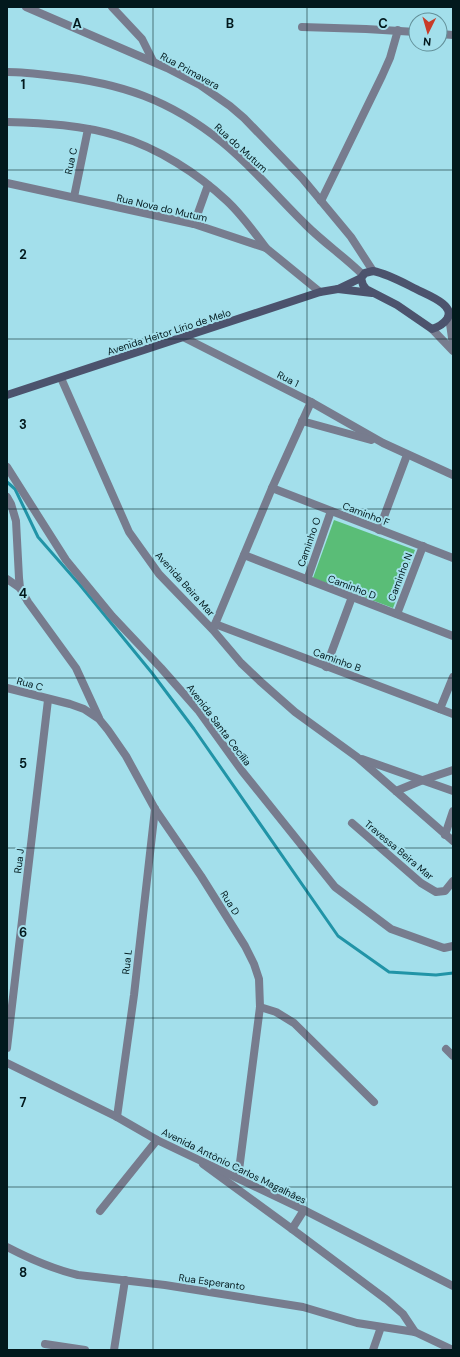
<svg xmlns="http://www.w3.org/2000/svg" width="460" height="1357" font-family="'DM Sans',sans-serif">
  <rect width="100%" height="100%" fill="#a3dfeb"/>
  <polygon fill="#5abd77" points="334,520 415,550 393,608 313,578"/>
  <g fill="none" stroke-linecap="round" stroke-linejoin="round">
    <polyline stroke="#2194a7" stroke-width="3" points="7,482 15,489 38,537 80,585 152,673 194,729 338,936 389,972 436,975 453,973"/>
    <g stroke="#777c8e" stroke-width="8">
      <polyline points="26,7 167,68 200,85 230,106 244,118 302,178 351,237 373,271"/>
      <polyline points="112,7 142,39 153,61"/>
      <polyline points="302,27 366,29 416,32"/>
      <polyline points="440,34 453,35"/>
      <path d="M7 72C23 72 39 74 55 76 121 83 170 100 222 142 253 167 278 198 306 225 324 243 345 257 363 275"/>
      <path d="M7 122C44 123 83 125 118 136 158 148 197 173 227 201 242 215 254 232 266 248"/>
      <polyline points="7,183 194,224 266,248 320,292"/>
      <polyline points="74,197 88,129"/>
      <polyline points="321,201 382,76 390,58 398,30"/>
      <polyline points="194,224 208,185"/>
      <polyline points="449,317 453,345"/>
      <polyline points="432,329 453,351"/>
      <polyline points="183,337 311,402 383,443 453,475"/>
      <polyline points="61,378 129,532 159,574 213,630 241,663 261,682 295,712 357,757 453,841"/>
      <polyline points="302,421 371,440"/>
      <polyline points="7,467 66,560 112,616 161,668 198,710 242,771 335,887 391,929 444,948 453,946"/>
      <polyline points="272,488 453,558"/>
      <polyline points="7,497 11,504 16,521 19,578 20,588 28,602 76,668 99,718"/>
      <polyline points="379,530 407,455"/>
      <polyline points="244,555 453,636"/>
      <polyline points="7,579 20,588"/>
      <polyline points="307,580 331,511"/>
      <polyline points="397,614 423,546"/>
      <polyline points="215,624 453,714"/>
      <polyline points="213,629 272,488 311,402"/>
      <polyline points="326,667 352,597"/>
      <polyline points="7,688 70,704 84,709 99,719 108,730 126,756 155,809 201,876 245,946 254,964 259,979 260,1007 238,1178"/>
      <polyline points="440,709 453,677"/>
      <polyline points="362,759 453,791"/>
      <polyline points="396,791 423,780 453,770"/>
      <polyline points="352,823 421,883 436,892 445,891 453,881"/>
      <polyline points="445,835 453,811"/>
      <polyline points="260,1007 276,1012 294,1023 374,1102"/>
      <polyline points="7,1048 48,700"/>
      <polyline points="446,1049 453,1056"/>
      <polyline points="117,1117 134,995 155,809"/>
      <polyline points="203,1164 292,1229 387,1300 403,1314 415,1332"/>
      <polyline points="100,1211 157,1140"/>
      <polyline points="292,1229 304,1210"/>
      <path d="M7 1247C30 1259 53 1269 78 1275L165 1285 303 1307 357 1323 415 1332 453 1350"/>
      <polyline points="45,1344 85,1350"/>
      <polyline points="114,1350 125,1280"/>
      <polyline points="373,1350 381,1327"/>
    </g>
    <polyline stroke="#777c8e" stroke-width="8" points="7,1063 117,1117 157,1140 304,1210 453,1286"/>
    <g stroke="#4c536d" stroke-width="8">
      <path d="M373 271C388 274 402 282 416 289 425 294 457 305 447 319 443 325 438 327 432 329L397 305 366 289 363 285 361 278 365 273Z"/>
      <polyline points="338,289 372,293"/>
      <polyline points="7,395 320,292 338,289 361,278"/>
    </g>
  </g>
  <path fill="none" stroke="#02191d" stroke-width="1" stroke-opacity="0.55" d="M153 7V1350M307 7V1350M7 170H453M7 339H453M7 509H453M7 678H453M7 848H453M7 1018H453M7 1187H453"/>
  <g text-anchor="middle" dominant-baseline="central" stroke-width="4" stroke-linejoin="round" paint-order="stroke">
    <g font-size="10" fill="#02191d" stroke="#a3dfeb">
      <text transform="translate(190 71) rotate(29)">Rua Primavera</text>
      <text transform="translate(241 148) rotate(42)">Rua do Mutum</text>
      <text transform="translate(71 161) rotate(-78)">Rua C</text>
      <text transform="translate(162 208) rotate(13)">Rua Nova do Mutum</text>
      <text transform="translate(169 332) rotate(-18)">Avenida Heitor Lírio de Melo</text>
      <text transform="translate(288 379) rotate(27)">Rua 1</text>
      <text transform="translate(366 514) rotate(21)">Caminho F</text>
      <text transform="translate(309 542) rotate(-71)">Caminho O</text>
      <text transform="translate(400 577) rotate(-69)">Caminho N</text>
      <text transform="translate(185 584) rotate(48)">Avenida Beira Mar</text>
      <text transform="translate(352 587) rotate(21)">Caminho D</text>
      <text transform="translate(337 660) rotate(20)">Caminho B</text>
      <text transform="translate(30 684) rotate(16)">Rua C</text>
      <text transform="translate(219 725) rotate(53)">Avenida Santa Cecília</text>
      <text transform="translate(399 850) rotate(40)">Travessa Beira Mar</text>
      <text transform="translate(19 861) rotate(-83)">Rua J</text>
      <text transform="translate(230 903) rotate(58)">Rua D</text>
      <text transform="translate(127 962) rotate(-83)">Rua L</text>
      <text transform="translate(234 1166) rotate(26)">Avenida Antônio Carlos Magalhães</text>
      <text transform="translate(212 1282) rotate(8)">Rua Esperanto</text>
    </g>
  </g>
  <g font-size="13" text-anchor="middle" font-weight="bold" fill="#02191d" stroke="#a3dfeb" stroke-width="4" stroke-linejoin="round" paint-order="stroke">
    <text x="77" y="28">A</text>
    <text x="230" y="28">B</text>
    <text x="383" y="28">C</text>
    <text x="23" y="89">1</text>
    <text x="23" y="259">2</text>
    <text x="23" y="429">3</text>
    <text x="23" y="598">4</text>
    <text x="23" y="768">5</text>
    <text x="23" y="937">6</text>
    <text x="23" y="1107">7</text>
    <text x="23" y="1277">8</text>
  </g>
  <rect width="460" height="1357" fill="none" stroke="#02191d" stroke-width="16"/>
  <g transform="translate(428 32) rotate(185)"><circle r="19" fill="#a3dfeb" stroke="#639099"/>
  <path d="M0-3L7 15L0 10L-7 15Z" fill="#c83c28"/>
  <text y="-6" font-size="11" font-weight="bold" text-anchor="middle" fill="#02191d">N</text>
  </g>
</svg>
